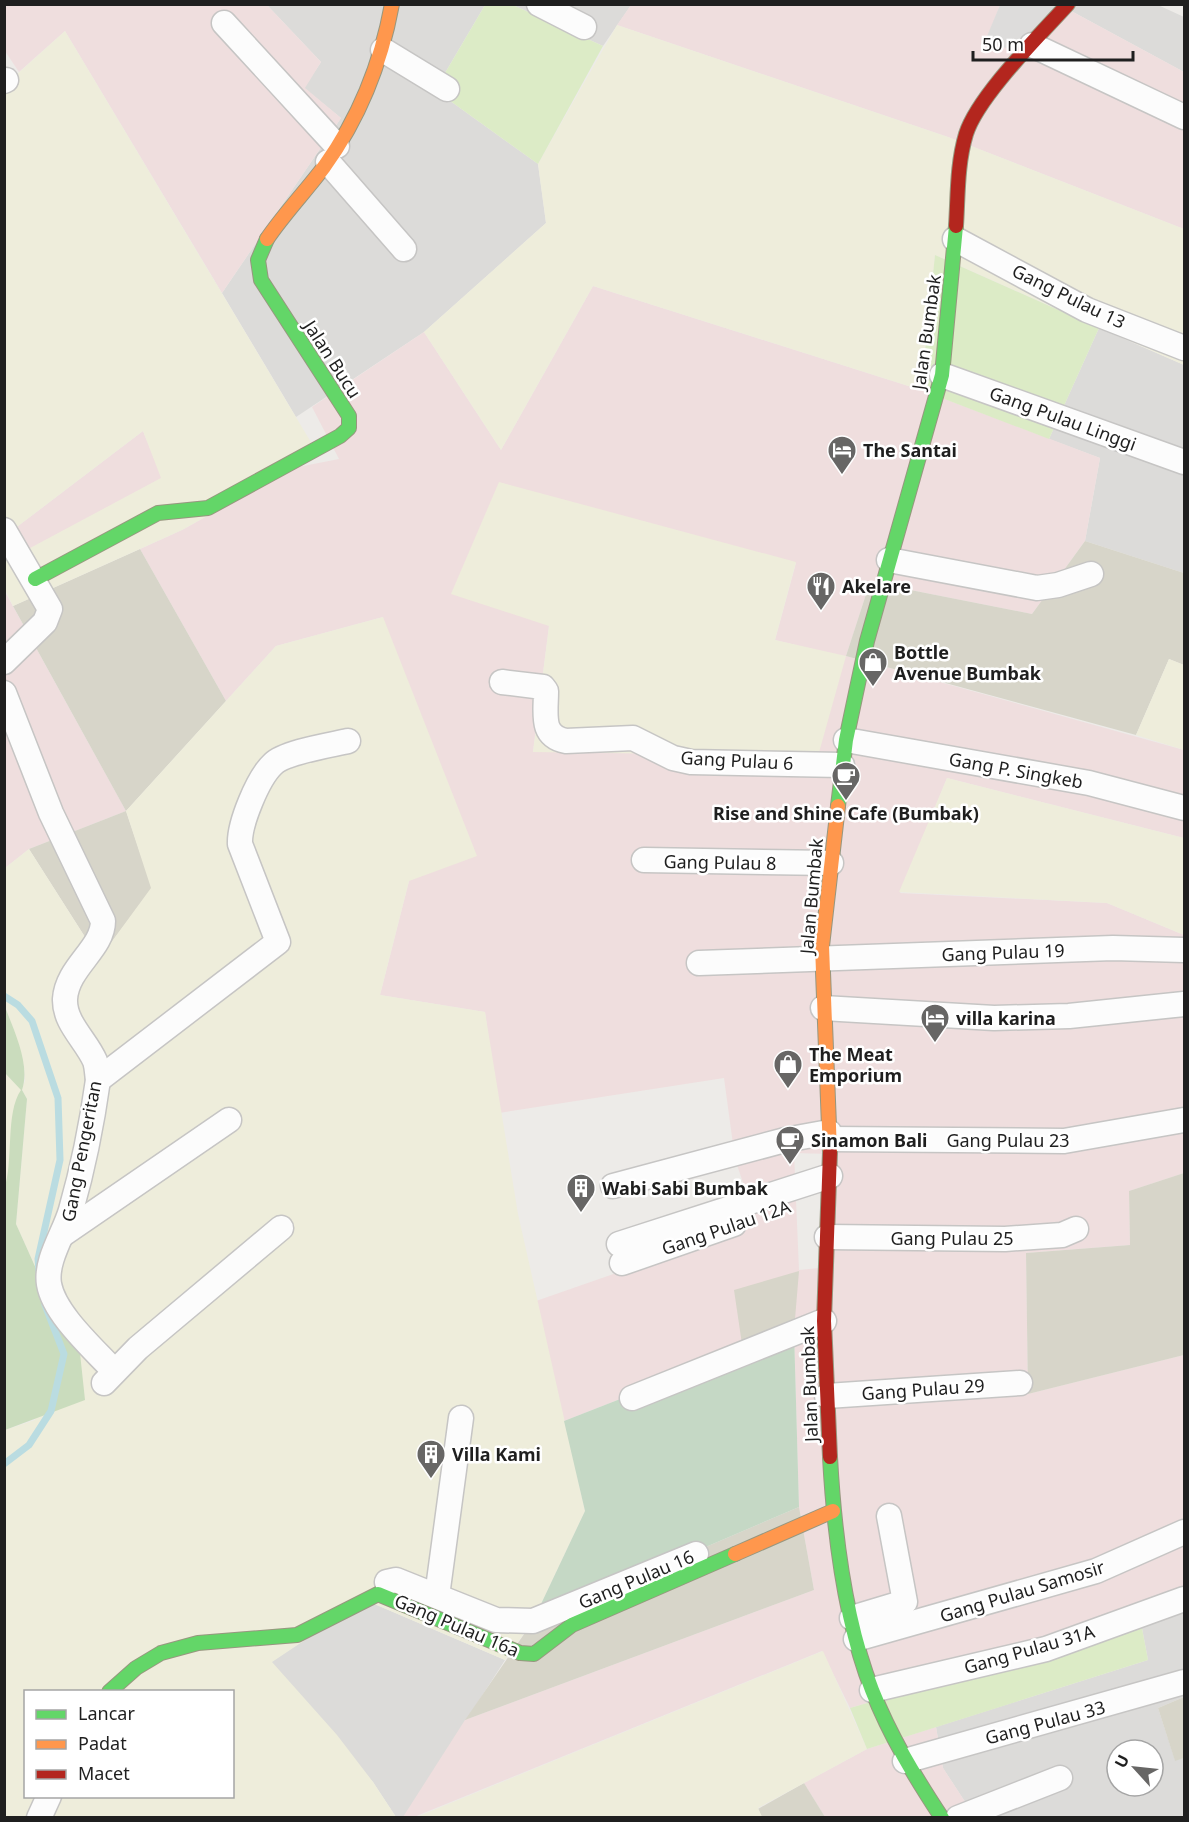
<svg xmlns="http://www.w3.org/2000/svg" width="1189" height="1822" font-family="'Noto Sans',sans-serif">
  <rect width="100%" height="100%" fill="#edebe8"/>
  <g fill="#dcdbd9" fill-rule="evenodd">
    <polygon points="1063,4 1158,5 1184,17 1184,72 1062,6"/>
    <polygon points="267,5 485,5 435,90 538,164 546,223 424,332 296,417 222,293 341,118 304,88 321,62"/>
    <polygon points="513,5 631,5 603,46"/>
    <polygon points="1099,328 1184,365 1184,573 1085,541 1100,458 1049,439"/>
    <polygon points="365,1600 505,1660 403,1818 396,1817 373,1782 271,1662"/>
    <path d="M1184 1605V1697L1158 1708 1175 1760 1184 1758V1817H975L943 1768 936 1727 1148 1660 1141 1623ZM1117 1750H1153V1786H1117Z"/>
  </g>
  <g fill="#efdede" fill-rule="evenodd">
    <polygon points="4,5 267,5 321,62 305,88 341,118 222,293 65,31 19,72 5,51"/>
    <polygon points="631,5 1000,5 986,41 1062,6 1184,72 1184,229 948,137 617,25"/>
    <path d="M593 286 921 390 1100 458 1085 541 1032 614 870 582 846 656 1184 750V838L947 778 900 893 1107 903 1184 935V1173L1129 1191 1130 1245 1026 1253 1028 1394 1184 1355V1605L1141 1623 850 1708 822 1651 414 1817H403L465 1720 814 1590 799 1507 794 1331 564 1421 536 1301 757 1224 735 1159 724 1078 499 1113 485 1012 380 995 409 881 383 617 276 646 226 701 140 549 182 530 293 468 339 459 312 407 424 332 501 450ZM796 563 775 640 845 657 533 752 549 626ZM794 1153 829 1154V1267L799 1270Z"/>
    <polygon points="143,431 162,478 5,562 5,536"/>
    <polygon points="4,590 126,811 29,849 5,868"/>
    <polygon points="936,1727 943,1768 975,1817 825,1817 804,1783 867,1749"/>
  </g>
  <g fill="#d7d5c9">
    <polygon points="1085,541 1184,573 1184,665 1169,659 1136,735 846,656 870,582 1032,614"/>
    <polygon points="140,549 226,701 126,811 152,888 99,959 29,849 126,811 13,606"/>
    <polygon points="1184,1173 1184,1355 1028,1394 1026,1253 1130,1245 1129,1191"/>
    <polygon points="799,1271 794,1331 743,1351 734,1290"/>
    <polygon points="799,1507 814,1590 465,1720 533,1621"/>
    <polygon points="1184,1697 1184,1758 1175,1761 1158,1708"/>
    <polygon points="804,1783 825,1817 762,1817 758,1809"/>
  </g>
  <g fill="#eeeddb" fill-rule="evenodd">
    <polygon points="617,25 948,137 1184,229 1184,365 935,255 921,390 593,286 501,450 424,332 546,223 538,164"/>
    <polygon points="65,31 318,454 182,530 13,606 5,590 4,562 161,478 143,431 5,536 5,85"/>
    <polygon points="499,482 796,562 775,640 846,656 818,756 533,752 549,626 451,594"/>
    <path d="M383 617 477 856 409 881 380 995 485 1012 518 1214 585 1511 533 1621 505 1660 365 1600 272 1662 337 1735 373 1782 396 1817H5V1430L35 1420 51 1302 16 1224 27 1099 22 1090 9 1175 5 1190V1073L21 1089 25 1081 24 1067 5 1004V868L29 849 99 959 151 888 126 811 276 646ZM26 1692H232V1796H26Z"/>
    <polygon points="1169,659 1184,665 1184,750 1136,735"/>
    <polygon points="947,778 1184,838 1184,935 1107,903 899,892"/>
    <polygon points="823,1651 867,1749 758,1808 762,1817 414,1818"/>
  </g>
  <g fill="#dcebc6">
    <polygon points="485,5 513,5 603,46 538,164 435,90"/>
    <polygon points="935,255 1099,328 1049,439 921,390"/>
    <polygon points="1141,1623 1148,1660 867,1749 850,1708"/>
  </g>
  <path fill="#cadcbd" d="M4 1004C13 1029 31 1064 22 1090L27 1099 16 1224 51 1302 80 1353 85 1400 5 1430 4 1190C14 1161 5 1113 21 1090L5 1073Z"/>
  <polygon fill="#c5d8c5" points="794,1331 799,1507 533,1621 585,1511 564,1421"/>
  <polygon fill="#dddcdb" points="1058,4 1018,52 985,41 1000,5"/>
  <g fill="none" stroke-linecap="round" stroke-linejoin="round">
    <g stroke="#badce1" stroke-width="7">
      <polyline points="4,996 18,1005 32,1021 58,1098 60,1160 38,1259 39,1271"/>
      <polyline points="4,1464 29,1445 51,1411 64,1354 45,1305"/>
    </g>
    <g stroke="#c6c5c4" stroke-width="27">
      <g id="street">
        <polyline points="539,4 584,27"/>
        <polyline points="224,23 337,146"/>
        <polyline points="1032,45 1184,117"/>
        <polyline points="383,50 447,89"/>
        <polyline points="4,81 6,80"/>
        <polyline points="328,162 404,249"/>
        <polyline points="955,239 1087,310 1184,348"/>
        <polyline points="942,375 1184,462"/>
        <polyline points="4,530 50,609 45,622 4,662"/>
        <polyline points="889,560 1037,588 1058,585 1091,574"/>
        <path d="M502 682 543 687 546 691C546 714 540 736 566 741L633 738 673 758 691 762 842 765"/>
        <path d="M4 693 51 813 103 921C103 949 67 967 65 999 64 1023 86 1040 95 1061 97 1067 97 1074 98 1080 92 1123 83 1168 71 1210 65 1232 45 1260 49 1284 54 1314 94 1349 114 1371"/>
        <polyline points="846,740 1089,783 1184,808"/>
        <polyline points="644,860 831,863"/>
        <polyline points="699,963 1113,948 1184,950"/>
        <polyline points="823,1008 994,1018 1069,1016 1184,1004"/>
        <path d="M98 1080 278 942 240 844C239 824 258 778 273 764 285 752 331 745 348 741"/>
        <polyline points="830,1139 1064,1141 1184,1120"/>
        <polyline points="613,1186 785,1140 829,1132"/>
        <polyline points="63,1234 229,1120"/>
        <polyline points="827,1237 1005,1239 1062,1235 1076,1229"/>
        <polyline points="619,1244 830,1176"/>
        <polyline points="622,1263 734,1224"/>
        <polyline points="104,1383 138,1348 281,1228"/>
        <polyline points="827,1396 1020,1383"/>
        <polyline points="632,1398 824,1321"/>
        <polyline points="387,1582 396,1580 496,1620 533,1621 696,1554"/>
        <polyline points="437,1596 461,1418"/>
        <polyline points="852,1618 905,1602 889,1516"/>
        <polyline points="856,1639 1096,1571 1184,1532"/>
        <polyline points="872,1690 1046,1649 1184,1599"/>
        <polyline points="905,1761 1184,1682"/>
        <polyline points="39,1818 49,1796"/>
        <polyline points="958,1818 1060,1778"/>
      </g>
    </g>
    <g stroke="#97977f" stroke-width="16">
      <g id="fast">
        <polyline points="35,579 158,513 208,508 340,436 349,428 349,416 261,280 258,260 267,239"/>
        <polyline points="838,806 846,740 867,641 942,375 956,226"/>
        <path d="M830 1457C834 1530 845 1621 872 1690 890 1736 915 1777 942 1818"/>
        <polyline points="109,1692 136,1668 161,1653 198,1643 297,1635 378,1594 520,1653 534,1654 572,1625 735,1554"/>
      </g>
    </g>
    <g stroke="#97977f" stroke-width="16">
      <g id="slow">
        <path d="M267 239C284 214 305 192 324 167 360 117 381 64 392 4"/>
        <polyline points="830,1152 822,946 838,806"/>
        <polyline points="735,1554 833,1511"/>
      </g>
    </g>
    <g stroke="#97977f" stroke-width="16">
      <g id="jam">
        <path d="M956 226C958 195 957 164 966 134 978 96 1040 35 1068 4"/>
        <polyline points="830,1152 824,1321 830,1457"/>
      </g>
    </g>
    <use href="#street" stroke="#fcfcfc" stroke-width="24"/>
    <use href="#fast" stroke="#63d668" stroke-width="14"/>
    <use href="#slow" stroke="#ff974d" stroke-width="14"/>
    <use href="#jam" stroke="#b3261e" stroke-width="14"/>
  </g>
  <defs>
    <g id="hotel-pin" transform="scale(1.5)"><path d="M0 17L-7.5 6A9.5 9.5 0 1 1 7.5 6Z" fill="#676665" stroke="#fff"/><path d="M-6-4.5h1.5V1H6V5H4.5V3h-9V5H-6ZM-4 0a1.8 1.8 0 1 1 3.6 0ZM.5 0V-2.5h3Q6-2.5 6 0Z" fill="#fff"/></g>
    <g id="restaurant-pin" transform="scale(1.5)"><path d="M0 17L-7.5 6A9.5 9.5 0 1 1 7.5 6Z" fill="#676665" stroke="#fff"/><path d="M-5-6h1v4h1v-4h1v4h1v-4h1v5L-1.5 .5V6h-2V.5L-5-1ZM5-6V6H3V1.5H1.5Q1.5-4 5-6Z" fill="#fff"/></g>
    <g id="shop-pin" transform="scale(1.5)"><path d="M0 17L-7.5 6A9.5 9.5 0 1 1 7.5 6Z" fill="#676665" stroke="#fff"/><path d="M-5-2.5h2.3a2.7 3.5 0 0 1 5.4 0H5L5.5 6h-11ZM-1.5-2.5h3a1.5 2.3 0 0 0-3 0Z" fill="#fff"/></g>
    <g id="cafe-pin" transform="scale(1.5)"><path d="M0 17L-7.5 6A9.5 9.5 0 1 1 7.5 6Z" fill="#676665" stroke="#fff"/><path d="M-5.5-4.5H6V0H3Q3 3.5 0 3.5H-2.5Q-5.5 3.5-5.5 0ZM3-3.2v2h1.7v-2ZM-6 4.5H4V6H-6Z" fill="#fff"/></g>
    <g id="building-pin" transform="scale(1.5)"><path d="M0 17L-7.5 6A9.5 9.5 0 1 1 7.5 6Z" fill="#676665" stroke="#fff"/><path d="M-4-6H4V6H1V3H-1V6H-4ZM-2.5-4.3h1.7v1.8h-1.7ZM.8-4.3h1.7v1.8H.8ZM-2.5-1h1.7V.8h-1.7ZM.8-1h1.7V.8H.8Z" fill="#fff"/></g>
  </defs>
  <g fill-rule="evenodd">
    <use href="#hotel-pin" x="842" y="450"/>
    <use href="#restaurant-pin" x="821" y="586"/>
    <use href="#shop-pin" x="873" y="662"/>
    <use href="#cafe-pin" x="846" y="776"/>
    <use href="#hotel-pin" x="935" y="1018"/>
    <use href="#shop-pin" x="788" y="1064"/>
    <use href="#cafe-pin" x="790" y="1140"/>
    <use href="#building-pin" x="581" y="1188"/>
    <use href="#building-pin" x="431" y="1454"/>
  </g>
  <g text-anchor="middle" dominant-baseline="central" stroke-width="5" stroke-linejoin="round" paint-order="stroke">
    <g font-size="18" fill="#1f1f1f" stroke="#fff">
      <text transform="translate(1069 296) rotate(26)">Gang Pulau 13</text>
      <text transform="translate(926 332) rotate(-82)">Jalan Bumbak</text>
      <text transform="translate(333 359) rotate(57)">Jalan Bucu</text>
      <text transform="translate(1063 418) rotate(20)">Gang Pulau Linggi</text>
      <text transform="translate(737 760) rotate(3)">Gang Pulau 6</text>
      <text transform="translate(1016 770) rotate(10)">Gang P. Singkeb</text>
      <text transform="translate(720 862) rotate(1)">Gang Pulau 8</text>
      <text transform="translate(811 896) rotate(-85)">Jalan Bumbak</text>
      <text transform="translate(1003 952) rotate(-2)">Gang Pulau 19</text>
      <text x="1008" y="1140">Gang Pulau 23</text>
      <text transform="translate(81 1151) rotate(-79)">Gang Pengeritan</text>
      <text transform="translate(726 1227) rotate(-19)">Gang Pulau 12A</text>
      <text x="952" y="1238">Gang Pulau 25</text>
      <text transform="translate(809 1384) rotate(-92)">Jalan Bumbak</text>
      <text transform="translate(923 1389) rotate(-4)">Gang Pulau 29</text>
      <text transform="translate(636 1579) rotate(-23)">Gang Pulau 16</text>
      <text transform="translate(1022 1591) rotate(-17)">Gang Pulau Samosir</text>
      <text transform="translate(457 1625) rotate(23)">Gang Pulau 16a</text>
      <text transform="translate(1029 1649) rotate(-16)">Gang Pulau 31A</text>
      <text transform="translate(1045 1722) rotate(-15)">Gang Pulau 33</text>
    </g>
    <g font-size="18" font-weight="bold" fill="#1f1f1f" stroke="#fff" text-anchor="start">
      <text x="863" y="450">The Santai</text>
      <text x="842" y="586">Akelare</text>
      <text x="894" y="652">Bottle<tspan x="894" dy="21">Avenue Bumbak</tspan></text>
      <text x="846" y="813" text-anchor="middle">Rise and Shine Cafe (Bumbak)</text>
      <text x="956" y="1018">villa karina</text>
      <text x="809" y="1054">The Meat<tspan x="809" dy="21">Emporium</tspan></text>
      <text x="811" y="1140">Sinamon Bali</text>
      <text x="602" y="1188">Wabi Sabi Bumbak</text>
      <text x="452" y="1454">Villa Kami</text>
    </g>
  </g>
  <rect width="1189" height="1822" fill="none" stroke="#1f1f1f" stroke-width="12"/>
  <rect x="24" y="1690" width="210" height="108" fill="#ffffff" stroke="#a5a5a5" stroke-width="1.5"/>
  <rect x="36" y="1710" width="30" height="9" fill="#63d668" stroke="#a5a5a5" stroke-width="1.5"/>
  <text x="78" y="1720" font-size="18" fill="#1f1f1f">Lancar</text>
  <rect x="36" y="1740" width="30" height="9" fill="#ff974d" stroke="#a5a5a5" stroke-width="1.5"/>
  <text x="78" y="1750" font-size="18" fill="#1f1f1f">Padat</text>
  <rect x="36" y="1770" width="30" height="9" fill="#b3261e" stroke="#a5a5a5" stroke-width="1.5"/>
  <text x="78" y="1780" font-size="18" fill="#1f1f1f">Macet</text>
  <g transform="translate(1135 1768) rotate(297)"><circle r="28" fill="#ffffff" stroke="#a5a5a5" stroke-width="1.5"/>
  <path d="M0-4.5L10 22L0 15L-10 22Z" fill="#676665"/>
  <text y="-9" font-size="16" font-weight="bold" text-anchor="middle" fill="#1f1f1f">U</text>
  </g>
  <path d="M973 51v9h160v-9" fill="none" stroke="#1f1f1f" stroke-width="3"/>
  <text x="982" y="51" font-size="18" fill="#1f1f1f" stroke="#ffffff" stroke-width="4.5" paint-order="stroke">50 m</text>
</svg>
